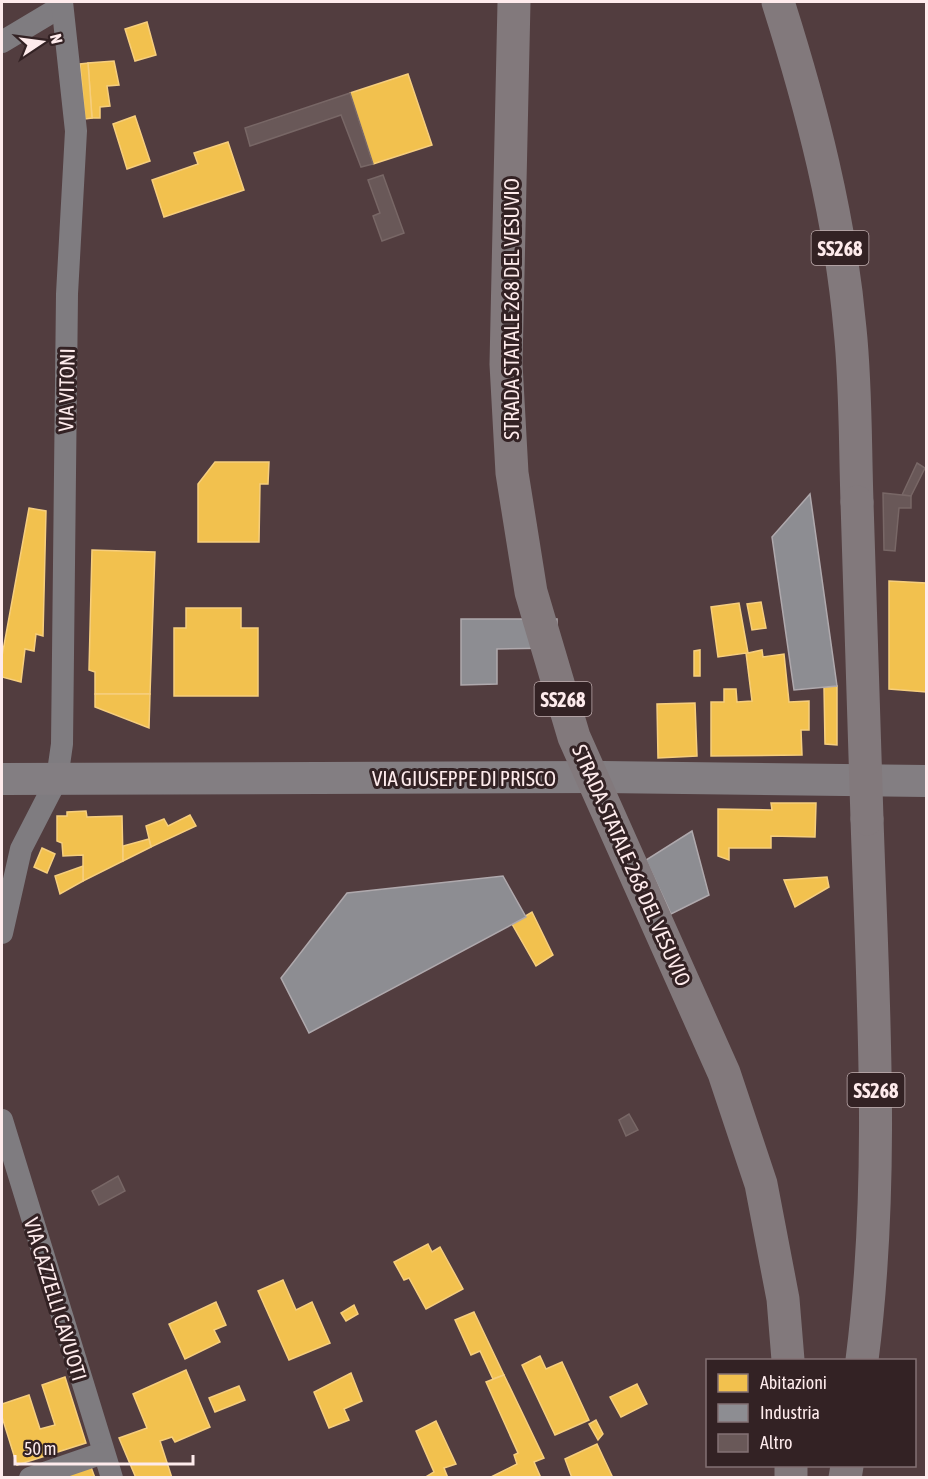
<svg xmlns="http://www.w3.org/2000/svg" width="928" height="1479" font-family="'Asap Condensed',sans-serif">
  <rect width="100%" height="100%" fill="#523d3f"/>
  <g fill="#f2c14e" stroke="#f6ce7d" stroke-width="1.5">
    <polygon points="147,22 156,55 135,61 125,29"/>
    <polygon points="114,61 119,85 107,86 110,106 100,107 100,118 92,118 88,63"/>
    <polygon points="88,63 92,118 85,119 80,64"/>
    <polygon points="408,74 432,145 373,164 350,93"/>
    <polygon points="135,116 150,161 127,169 113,124"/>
    <polygon points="228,142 244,190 164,217 152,180 198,164 194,153"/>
    <polygon points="215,462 269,462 268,484 260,484 259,542 198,542 198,484"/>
    <polygon points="29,508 46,511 43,636 36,634 34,651 25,649 21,682 2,677 2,656"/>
    <polygon points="92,550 155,552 150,694 95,694 95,672 89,670"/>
    <polygon points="889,581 926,583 926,692 889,689"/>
    <polygon points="761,602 766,628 752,630 747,604"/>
    <polygon points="739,603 748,653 762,650 763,657 784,654 789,702 809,701 809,730 801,730 802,755 711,756 711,702 724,702 724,689 736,689 737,702 752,701 746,653 718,657 711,607"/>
    <polygon points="186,608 241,608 241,628 258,628 258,696 174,696 174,628 186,628"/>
    <polygon points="700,650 700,676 694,676 694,651"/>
    <polygon points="837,686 837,745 825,744 824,687"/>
    <polygon points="95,694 150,694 149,728 95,707"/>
    <polygon points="695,703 697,756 658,758 657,704"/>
    <polygon points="771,803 816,803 815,837 771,836 771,848 729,848 729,860 718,856 718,809 772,810"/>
    <polygon points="86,811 87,817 122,816 123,861 83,881 83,855 63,856 62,843 57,841 57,816 67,816 67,812"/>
    <polygon points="190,815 196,826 151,847 146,826 164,819 168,826"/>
    <polygon points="149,839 151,847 123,861 123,846"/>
    <polygon points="42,848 55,854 47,873 34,867"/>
    <polygon points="83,866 83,881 60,894 55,876"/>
    <polygon points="827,877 829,887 795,907 784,880"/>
    <polygon points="532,912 553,955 536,966 512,924"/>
    <polygon points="428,1244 432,1252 440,1247 463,1289 426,1309 409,1278 404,1280 394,1262"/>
    <polygon points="283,1280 296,1310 312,1302 330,1343 289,1360 258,1291"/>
    <polygon points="216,1302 226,1325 214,1330 220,1342 185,1359 169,1324"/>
    <polygon points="354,1305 358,1314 346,1321 341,1313"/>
    <polygon points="474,1312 504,1375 493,1379 480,1351 471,1355 455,1320"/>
    <polygon points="540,1356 546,1369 562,1362 589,1420 555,1435 522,1365"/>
    <polygon points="186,1370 210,1427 175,1442 172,1437 160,1441 172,1478 136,1478 119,1438 147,1428 133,1394"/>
    <polygon points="351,1373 362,1401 344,1409 349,1420 329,1428 314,1392"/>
    <polygon points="504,1375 544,1458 534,1462 541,1478 489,1478 517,1464 514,1455 518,1453 486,1382"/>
    <polygon points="65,1377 86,1443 17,1465 2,1417 2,1404 29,1395 40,1429 55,1425 42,1385"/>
    <polygon points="637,1384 647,1404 621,1417 610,1397"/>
    <polygon points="239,1386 245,1400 215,1412 209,1398"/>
    <polygon points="596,1420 603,1434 598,1440 589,1424"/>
    <polygon points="436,1421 456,1464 444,1468 448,1478 424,1478 434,1472 416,1431"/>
    <polygon points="597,1444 613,1478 572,1478 565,1459"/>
    <polygon points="91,1467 95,1478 60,1478"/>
  </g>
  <g fill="#8d8d92" stroke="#afa9ad" stroke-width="1.5">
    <polygon points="810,494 837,686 794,690 772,537"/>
    <polygon points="461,619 557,619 557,648 497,649 497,684 461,685"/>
    <polygon points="692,831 709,895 671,914 646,860"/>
    <polygon points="503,876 526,917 309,1033 281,978 347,893"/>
  </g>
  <g fill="#695858" stroke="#786766" stroke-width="1.5">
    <polygon points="350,93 373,164 361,167 341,115 250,146 245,128"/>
    <polygon points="383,175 404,233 382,241 373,216 380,213 368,180"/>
    <polygon points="917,463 925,468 911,496 902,495"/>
    <polygon points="883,493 911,496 911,508 899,508 895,551 884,550"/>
    <polygon points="629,1114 638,1130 626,1136 619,1120"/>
    <polygon points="118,1176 125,1191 99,1205 92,1191"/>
  </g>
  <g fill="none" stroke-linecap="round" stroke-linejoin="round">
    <g stroke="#7f7c80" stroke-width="22">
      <polyline points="2,42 62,6"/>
      <polyline points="2,933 21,849 57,779 62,744 67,294 76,131 62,2"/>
      <polyline points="2,1120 112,1478"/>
      <polyline points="30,1478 103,1453"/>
    </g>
    <polyline stroke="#837e82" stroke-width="32" points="2,779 603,777 926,781"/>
    <g stroke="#82797c" stroke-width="33">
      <path d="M778 2C812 109 840 217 850 329 856 386 855 444 857 502"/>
      <path d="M862 1360C885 1180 873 1000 867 819"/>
      <polyline points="791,1478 791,1466"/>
      <polyline points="845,1478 847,1466"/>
    </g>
    <g stroke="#82797c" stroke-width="33">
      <polyline points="514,2 506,364 512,473 531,592 574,737 724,1073 761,1184 783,1299 788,1360"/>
      <polyline points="857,502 867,819"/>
    </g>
  </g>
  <g text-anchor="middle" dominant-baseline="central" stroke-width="6" stroke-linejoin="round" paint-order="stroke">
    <g fill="#332224" stroke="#c1afb0" stroke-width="1.5">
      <rect x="811.5" y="231" width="57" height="34" rx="4.5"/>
      <rect x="534.5" y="682" width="57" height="34" rx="4.5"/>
      <rect x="847.5" y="1073" width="57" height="34" rx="4.5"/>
    </g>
    <g font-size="20" font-weight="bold" fill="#feebec">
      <text x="840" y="248">SS268</text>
      <text x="563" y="699">SS268</text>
      <text x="876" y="1090">SS268</text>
    </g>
    <g font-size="21" fill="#feebec" stroke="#332224">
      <text transform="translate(511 309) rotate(-90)">STRADA STATALE 268 DEL VESUVIO</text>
      <text transform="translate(66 390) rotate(-89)">VIA VITONI</text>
      <text x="464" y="778">VIA GIUSEPPE DI PRISCO</text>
      <text transform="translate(632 865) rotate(66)">STRADA STATALE 268 DEL VESUVIO</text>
      <text transform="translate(56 1299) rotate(73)">VIA CAZZELLI CAVUOTI</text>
    </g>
  </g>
  <rect width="928" height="1479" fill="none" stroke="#feebec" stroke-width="6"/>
  <rect x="706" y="1359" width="210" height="108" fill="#332224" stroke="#847274" stroke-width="1.5"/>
  <rect x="718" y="1374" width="30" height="18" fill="#f2c14e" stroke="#847274" stroke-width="1.5"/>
  <text x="760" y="1389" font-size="18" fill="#feebec">Abitazioni</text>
  <rect x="718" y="1404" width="30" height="18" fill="#8d8d92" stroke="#847274" stroke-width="1.5"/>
  <text x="760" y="1419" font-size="18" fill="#feebec">Industria</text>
  <rect x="718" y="1434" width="30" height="18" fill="#695858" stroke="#847274" stroke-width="1.5"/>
  <text x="760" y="1449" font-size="18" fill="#feebec">Altro</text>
  <g transform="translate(42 42) rotate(77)" stroke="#332224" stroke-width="4.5" paint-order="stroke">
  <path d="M0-4.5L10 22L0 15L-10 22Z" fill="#feebec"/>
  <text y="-9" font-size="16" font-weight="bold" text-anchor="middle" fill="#feebec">N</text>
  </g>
  <path d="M15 1455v9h178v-9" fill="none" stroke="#feebec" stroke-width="3"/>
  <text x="24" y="1455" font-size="18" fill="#feebec" stroke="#332224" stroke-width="4.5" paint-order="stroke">50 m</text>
</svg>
